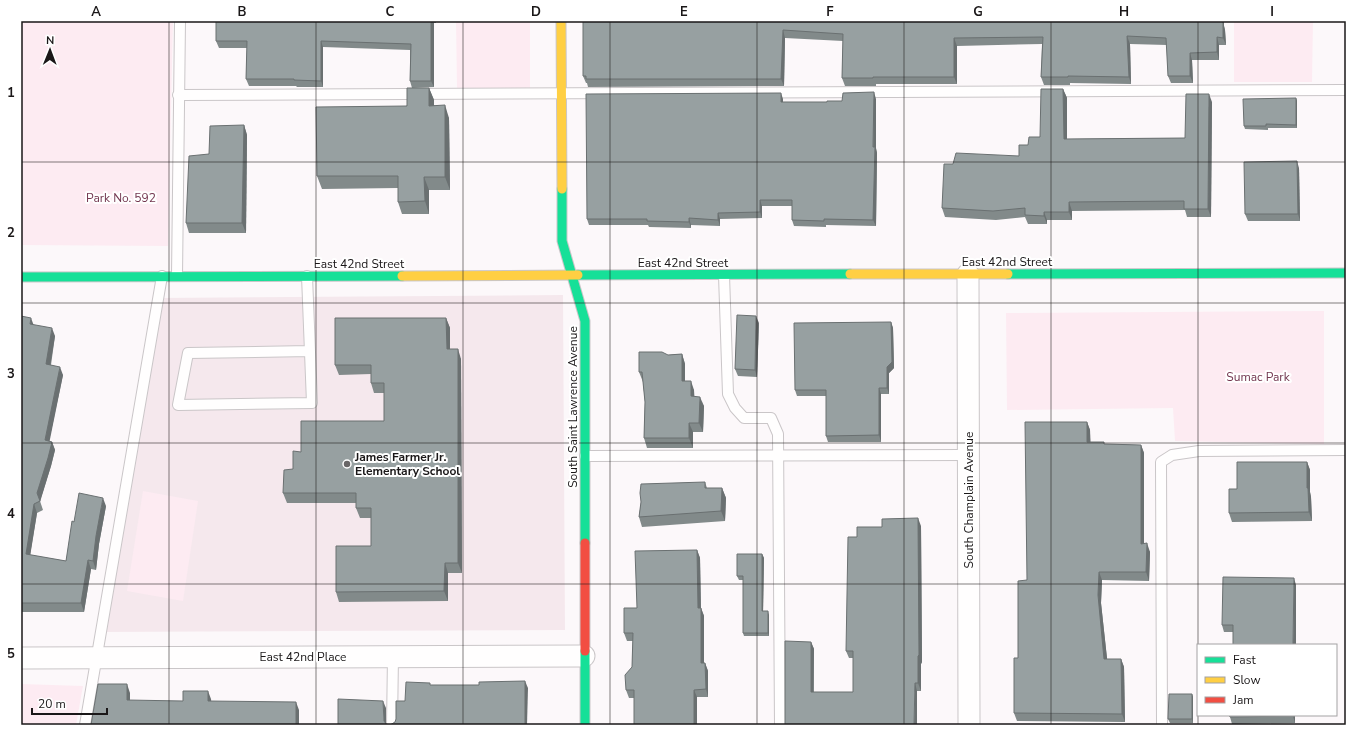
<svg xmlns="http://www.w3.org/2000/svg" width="1367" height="746" font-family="'Nunito Sans',sans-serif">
  <rect width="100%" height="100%" fill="#fcf8fa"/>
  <polygon fill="#f5e8ed" points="563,295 565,630 101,632 158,298"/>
  <g fill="#fdebf2">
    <polygon points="21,21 173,21 168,246 21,245"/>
    <polygon points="456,21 530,21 530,88 457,88"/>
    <polygon points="1234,21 1313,21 1312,82 1234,82"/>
    <polygon points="1324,311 1324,444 1175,441 1173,408 1007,410 1006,313"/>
    <polygon points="143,491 198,501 183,601 127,591"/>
    <polygon points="21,684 83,686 76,725 21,725"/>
  </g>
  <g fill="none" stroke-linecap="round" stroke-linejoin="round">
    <g stroke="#cac6c8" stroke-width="12">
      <g id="lane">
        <polyline points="178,95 1346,90"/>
        <polyline points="724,275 728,394 735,408 744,418 771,418 778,434 780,725"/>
        <polyline points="177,276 180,21"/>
        <polyline points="307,276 312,403 178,405 188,353 310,351"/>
        <polyline points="585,456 968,455"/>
        <polyline points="85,725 162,276"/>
        <polyline points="392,725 393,656"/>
        <polyline points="1162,725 1161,462 1172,455 1199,451 1346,450"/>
      </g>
    </g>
    <g stroke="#cac6c8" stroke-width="23">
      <g id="street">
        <polyline points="968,274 969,725"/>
        <polyline points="21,658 584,656"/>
      </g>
    </g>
    <g stroke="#cac6c8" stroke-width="11">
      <g id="fast">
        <polyline points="562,189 562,241 585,321 585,543"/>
        <polyline points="1008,274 1346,273"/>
        <polyline points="578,275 850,274"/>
        <polyline points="21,277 402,276"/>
        <polyline points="585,651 585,725"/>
      </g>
    </g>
    <g stroke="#cac6c8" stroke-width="11">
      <g id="slow">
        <polyline points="561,21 562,189"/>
        <polyline points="850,274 1008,274"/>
        <polyline points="402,276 578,275"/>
      </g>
    </g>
    <g stroke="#cac6c8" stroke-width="11">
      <polyline id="jam" points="585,543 585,651"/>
    </g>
    <use href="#lane" stroke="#fffefe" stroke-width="10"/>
    <use href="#street" stroke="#fffefe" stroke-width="21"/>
    <use href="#fast" stroke="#16e098" stroke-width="9"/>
    <use href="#slow" stroke="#ffcf43" stroke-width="9"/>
    <use href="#jam" stroke="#f24e42" stroke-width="9"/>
  </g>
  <g fill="#828a8a">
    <polygon points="216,21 436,21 436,23 434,23 434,87 412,88 410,81 410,50 323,47 323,87 297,87 296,86 249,86 246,79 247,48 219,48 216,41"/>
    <polygon points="583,21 1224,21 1224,26 1225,30 1226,45 1219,45 1219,60 1192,60 1193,83 1171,83 1168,76 1167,45 1130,44 1131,84 1070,83 1070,85 1044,85 1041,77 1042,44 957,46 957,84 876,84 876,86 845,86 842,78 843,41 785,38 784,86 588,87 587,83 586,83 583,76"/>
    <polygon points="429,88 434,100 434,105 449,118 450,190 429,190 429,214 402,214 398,202 398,188 322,189 317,176"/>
    <polygon points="1063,89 1067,98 1067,139 1185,138 1212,102 1211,217 1187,217 1185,210 1072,211 1072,220 1047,220 1047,224 1028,224 1025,217 996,220 945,217 942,208 953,164 1019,156 1028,145 1040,137"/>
    <polygon points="1296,98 1297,101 1297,128 1268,128 1268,130 1245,129 1244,126"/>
    <polygon points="783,99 783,102 827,102 876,99 876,149 877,153 876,226 826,225 826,227 794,226 792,220 792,206 762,206 762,218 720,219 720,226 691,225 691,228 649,227 648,225 589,225 587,219"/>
    <polygon points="244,125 247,135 246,233 189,233 186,223 209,154"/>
    <polygon points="1299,168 1300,221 1248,221 1245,214"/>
    <polygon points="21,316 33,325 55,336 51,365 63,375 49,441 52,442 55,450 51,466 40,501 43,510 37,513 30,555 66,561 74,522 106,506 99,544 96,570 91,569 84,612 21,612"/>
    <polygon points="446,318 450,328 450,349 461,359 462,573 448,573 448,601 339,602 336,592 371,546 371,518 360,518 356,508 356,503 287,503 283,493 301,452 384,421 384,393 374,393 371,383 371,374 339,375 335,365"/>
    <polygon points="891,322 893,328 894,368 889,373 889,394 881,394 881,442 828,442 826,436 826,396 797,396 795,390"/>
    <polygon points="759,323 757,377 738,376 735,369"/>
    <polygon points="682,354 685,364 685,381 694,390 694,396 704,406 703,432 693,432 693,448 647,448 644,438 645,402 643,382 639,372 668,355"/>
    <polygon points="1087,422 1090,430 1090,442 1104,442 1104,444 1141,445 1144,453 1144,543 1150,552 1149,581 1102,580 1101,603 1107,659 1121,659 1124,667 1125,722 1017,721 1014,713 1027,580"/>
    <polygon points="1307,462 1310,470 1310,492 1311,497 1312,521 1232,522 1229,513 1237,489"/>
    <polygon points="705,482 707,488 722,488 726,498 725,521 642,527 639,517 641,502"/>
    <polygon points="921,526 922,662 921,664 921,691 917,691 785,725 811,642 814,649 814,692 853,692 853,658 849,658 846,651"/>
    <polygon points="697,550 700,558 701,608 704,616 704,663 705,663 708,671 708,697 697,697 697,725 634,725 634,698 629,698 626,690 632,667 633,641 627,641 624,633 637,608"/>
    <polygon points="762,554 764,558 763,611 769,615 769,636 744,636 743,633 743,580 739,580 737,576"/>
    <polygon points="1296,585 1233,632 1224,632 1222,625"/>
    <polygon points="1192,694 1193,697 1193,723 1170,723 1168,719"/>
    <polygon points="1295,715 1295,723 1232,724 1230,717"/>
  </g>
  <g fill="#6a7071">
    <polygon points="431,21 433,21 434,23 434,87 431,81"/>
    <polygon points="1222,21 1224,21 1224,26 1225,30 1226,45 1223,38"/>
    <polygon points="783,30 785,38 784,86 781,79"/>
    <polygon points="1127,36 1130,44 1131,84 1129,77"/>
    <polygon points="1217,37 1219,45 1219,60 1217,52"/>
    <polygon points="954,38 957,46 957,84 954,77"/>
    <polygon points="321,41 323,47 323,87 321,81"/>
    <polygon points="1190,53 1192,60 1193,83 1190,76"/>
    <polygon points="429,88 434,100 434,118 429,106"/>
    <polygon points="1063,89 1067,98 1067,147 1064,139"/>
    <polygon points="874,92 876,99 876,148 877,153 876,226 873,220"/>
    <polygon points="781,93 783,99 783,108 781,102"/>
    <polygon points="1209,94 1212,102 1211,217 1208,209"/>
    <polygon points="1296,98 1297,101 1297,128 1296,125"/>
    <polygon points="445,105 449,118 450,190 445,177"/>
    <polygon points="244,125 247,135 246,233 242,223"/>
    <polygon points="1297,161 1299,168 1300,221 1298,214"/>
    <polygon points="424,177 429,190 429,214 425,201"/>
    <polygon points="760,200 762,206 762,218 760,212"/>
    <polygon points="1069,202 1072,211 1072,220 1069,212"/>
    <polygon points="1044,212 1047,220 1047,224 1044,216"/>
    <polygon points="718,213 720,219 720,226 718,220"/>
    <polygon points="689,218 691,225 691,228 689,222"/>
    <polygon points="756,316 759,323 757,377 755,370"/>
    <polygon points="31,318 34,326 30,324"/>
    <polygon points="446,318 450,328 450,359 447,349"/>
    <polygon points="891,322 893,328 894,368 889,373 889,394 887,388 887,367"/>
    <polygon points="52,328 55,336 49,373 46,364"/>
    <polygon points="458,349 461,359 462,573 458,563"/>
    <polygon points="682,354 685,364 685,390 682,381"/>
    <polygon points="60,367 63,375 48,449 45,440"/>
    <polygon points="691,381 694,390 695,405 691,396"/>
    <polygon points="879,388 881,394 881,442 879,435"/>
    <polygon points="700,397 704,406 703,432 699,423"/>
    <polygon points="1087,422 1090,430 1091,451 1087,442"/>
    <polygon points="689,423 693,432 693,448 689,438"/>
    <polygon points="52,442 55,450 51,466 40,502 37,493"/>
    <polygon points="1141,445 1144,453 1144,552 1141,544"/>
    <polygon points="1307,462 1310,470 1310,492 1311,497 1312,521 1309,512 1307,488"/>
    <polygon points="722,488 726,498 725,521 721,511"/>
    <polygon points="103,498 106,506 99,544 96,570 93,561 96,536"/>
    <polygon points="34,504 37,513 29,563 26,554"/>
    <polygon points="918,518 921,526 922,662 921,664 921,691 918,683"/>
    <polygon points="1147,543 1150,552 1149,581 1146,572"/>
    <polygon points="697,550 700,558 701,616 698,608"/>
    <polygon points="762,554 764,558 763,615 762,611"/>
    <polygon points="88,560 91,569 84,612 81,603"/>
    <polygon points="445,563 448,573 448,601 444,591"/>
    <polygon points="1099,572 1102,580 1101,603 1108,667 1104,659 1098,595"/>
    <polygon points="1294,578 1296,585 1296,645 1293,645"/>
    <polygon points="701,608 704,616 704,671 701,663"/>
    <polygon points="768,611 769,615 769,636 768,633"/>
    <polygon points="811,642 814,649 813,700 811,692"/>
    <polygon points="1121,659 1124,667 1125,722 1122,714"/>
    <polygon points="705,663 708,671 708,697 706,689"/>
    <polygon points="525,681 528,688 527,725 525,725"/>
    <polygon points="915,683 917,691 917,725 914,725"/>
    <polygon points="127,684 130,693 130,709 127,700"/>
    <polygon points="694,690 697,697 697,725 694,725"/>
    <polygon points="208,691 211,699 212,709 208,701"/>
    <polygon points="1192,694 1193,697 1193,723 1192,719"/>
    <polygon points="383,701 386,708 386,725 384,721"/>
    <polygon points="296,702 299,710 299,725 296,725"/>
    <polygon points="1293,715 1295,715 1295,723 1293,716"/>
  </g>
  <g fill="#97a0a1" stroke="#6a7071">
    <polygon points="216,21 431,21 431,81 410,81 411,44 321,41 321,81 294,80 294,79 246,79 247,41 216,41"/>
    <polygon points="583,21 1222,21 1223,23 1223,38 1217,37 1217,52 1190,53 1190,76 1168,76 1166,38 1127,36 1129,77 1068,76 1068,77 1041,77 1043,37 954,38 954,77 873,77 873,78 842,78 843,34 783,30 781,79 586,79 586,76 583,76"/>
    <polygon points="407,88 429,88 429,106 445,105 445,177 424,177 425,201 398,202 398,176 317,176 316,107 407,106"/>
    <polygon points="1041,89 1063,89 1064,139 1185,138 1186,94 1209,94 1208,209 1184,209 1184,201 1069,202 1069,212 1044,212 1044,216 1025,215 1025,208 993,211 942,208 944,164 953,164 956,153 1019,156 1019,145 1028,145 1029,137 1040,137"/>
    <polygon points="874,92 873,147 875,147 873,220 824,219 824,221 792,220 792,200 760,200 760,212 718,213 718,220 689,218 689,222 647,221 647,219 587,219 586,94 781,93 781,102 827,102 827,101 842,101 843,93"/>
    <polygon points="1296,98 1296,125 1266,124 1266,126 1244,126 1243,99"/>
    <polygon points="244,125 242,223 186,223 189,156 209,154 210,126"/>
    <polygon points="1297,161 1298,214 1245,214 1244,162"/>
    <polygon points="737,315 756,316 755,370 735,369"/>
    <polygon points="21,316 31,318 30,324 52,328 46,364 60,367 45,440 52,442 48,458 37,493 40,501 34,504 26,554 66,561 72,521 74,522 79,493 103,498 96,536 93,561 88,560 81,603 21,603"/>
    <polygon points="335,318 446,318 447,349 458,349 458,563 445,563 444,591 336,592 336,546 371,546 371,508 356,508 356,493 283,493 284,470 293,469 293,451 301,452 301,421 384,421 384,383 371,383 371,365 335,365"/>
    <polygon points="891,322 892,362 887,367 887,388 879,388 879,435 826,436 826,390 795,390 794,323"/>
    <polygon points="639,352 662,352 668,355 682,354 682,381 691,381 691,396 700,397 699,423 689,423 689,438 644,438 645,402 642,372 639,372"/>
    <polygon points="1025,422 1087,422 1087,442 1104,442 1104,444 1141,445 1141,544 1147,543 1146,572 1099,572 1098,595 1104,659 1121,659 1122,714 1014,713 1014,658 1018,658 1018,581 1027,580"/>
    <polygon points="1237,462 1307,462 1307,488 1308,488 1309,512 1229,513 1229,489 1237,489"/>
    <polygon points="705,482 705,488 722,488 721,511 639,517 641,502 640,493 641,484"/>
    <polygon points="918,518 919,655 918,656 918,683 915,683 914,725 785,725 785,641 811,642 811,692 853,692 853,651 846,651 848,537 857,537 857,527 882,527 882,519"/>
    <polygon points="697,550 698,608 701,608 701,663 705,663 706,689 694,690 694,725 634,725 634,690 626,690 625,675 632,667 633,633 624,633 624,608 637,608 635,551"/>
    <polygon points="737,554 762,554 762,611 768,611 768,633 743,633 743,576 737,576"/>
    <polygon points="1223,577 1294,578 1293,645 1233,645 1233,625 1222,625"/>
    <polygon points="525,681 525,725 390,725 395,722 396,719 396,701 405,701 406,682 430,683 430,685 479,685 479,682"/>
    <polygon points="98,684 127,684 127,700 183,701 183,691 208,691 208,701 296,702 296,725 91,725"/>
    <polygon points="1169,694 1192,694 1192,719 1168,719"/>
    <polygon points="338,699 383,701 384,721 386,724 390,725 338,725"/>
    <polygon points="1229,715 1293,715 1293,716 1230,717"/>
  </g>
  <path fill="none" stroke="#1a1718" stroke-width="1" stroke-opacity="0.55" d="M169 21V725M316 21V725M463 21V725M610 21V725M757 21V725M904 21V725M1051 21V725M1198 21V645M21 162H1346M21 303H1346M21 443H1346M21 584H1346M1198 645V715M1198 715V725"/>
  <circle fill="#696667" stroke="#fff" stroke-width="1.5" cx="347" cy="464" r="4"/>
  <g text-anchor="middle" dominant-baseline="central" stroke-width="4" stroke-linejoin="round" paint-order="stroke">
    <g font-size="12" fill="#72364f" stroke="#fff">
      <text x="121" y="198">Park No. 592</text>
      <text x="1258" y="377">Sumac Park</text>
    </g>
    <g font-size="12" fill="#1a1718" stroke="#fff">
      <text x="1007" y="262">East 42nd Street</text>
      <text x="683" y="263">East 42nd Street</text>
      <text x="359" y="264">East 42nd Street</text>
      <text transform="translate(573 407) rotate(-90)">South Saint Lawrence Avenue</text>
      <text transform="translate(969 500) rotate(-90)">South Champlain Avenue</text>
      <text x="303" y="657">East 42nd Place</text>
    </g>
    <g font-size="12" font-weight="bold" fill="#1a1718" stroke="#fff" text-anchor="start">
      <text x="355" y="457">James Farmer Jr.<tspan x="355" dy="14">Elementary School</tspan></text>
    </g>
  </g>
  <rect width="1367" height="746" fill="none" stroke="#ffffff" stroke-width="44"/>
  <rect x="1197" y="644" width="140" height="72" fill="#ffffff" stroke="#a3a2a3"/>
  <rect x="1205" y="657" width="20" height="6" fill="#16e098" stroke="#a3a2a3"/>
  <text x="1233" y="664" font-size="12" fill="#1a1718">Fast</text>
  <rect x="1205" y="677" width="20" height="6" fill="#ffcf43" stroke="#a3a2a3"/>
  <text x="1233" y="684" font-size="12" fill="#1a1718">Slow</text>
  <rect x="1205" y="697" width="20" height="6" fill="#f24e42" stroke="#a3a2a3"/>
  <text x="1233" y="704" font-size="12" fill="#1a1718">Jam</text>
  <g transform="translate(50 50) rotate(1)" stroke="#ffffff" stroke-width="3" paint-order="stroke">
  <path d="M0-3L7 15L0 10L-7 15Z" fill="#1a1718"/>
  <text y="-6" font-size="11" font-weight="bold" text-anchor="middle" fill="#1a1718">N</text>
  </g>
  <path d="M32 708v6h75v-6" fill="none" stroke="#1a1718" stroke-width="2"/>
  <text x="38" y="708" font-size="12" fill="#1a1718" stroke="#ffffff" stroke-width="3" paint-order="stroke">20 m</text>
  <rect x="22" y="22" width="1323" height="702" fill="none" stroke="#1a1718" stroke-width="1.5"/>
  <g font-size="13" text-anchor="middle" font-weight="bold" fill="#1a1718">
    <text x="96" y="16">A</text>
    <text x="242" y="16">B</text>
    <text x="390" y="16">C</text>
    <text x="536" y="16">D</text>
    <text x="684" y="16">E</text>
    <text x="830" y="16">F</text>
    <text x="978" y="16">G</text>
    <text x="1124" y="16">H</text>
    <text x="1272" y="16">I</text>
    <text x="11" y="97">1</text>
    <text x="11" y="237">2</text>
    <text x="11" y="378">3</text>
    <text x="11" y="518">4</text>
    <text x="11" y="658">5</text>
  </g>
</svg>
